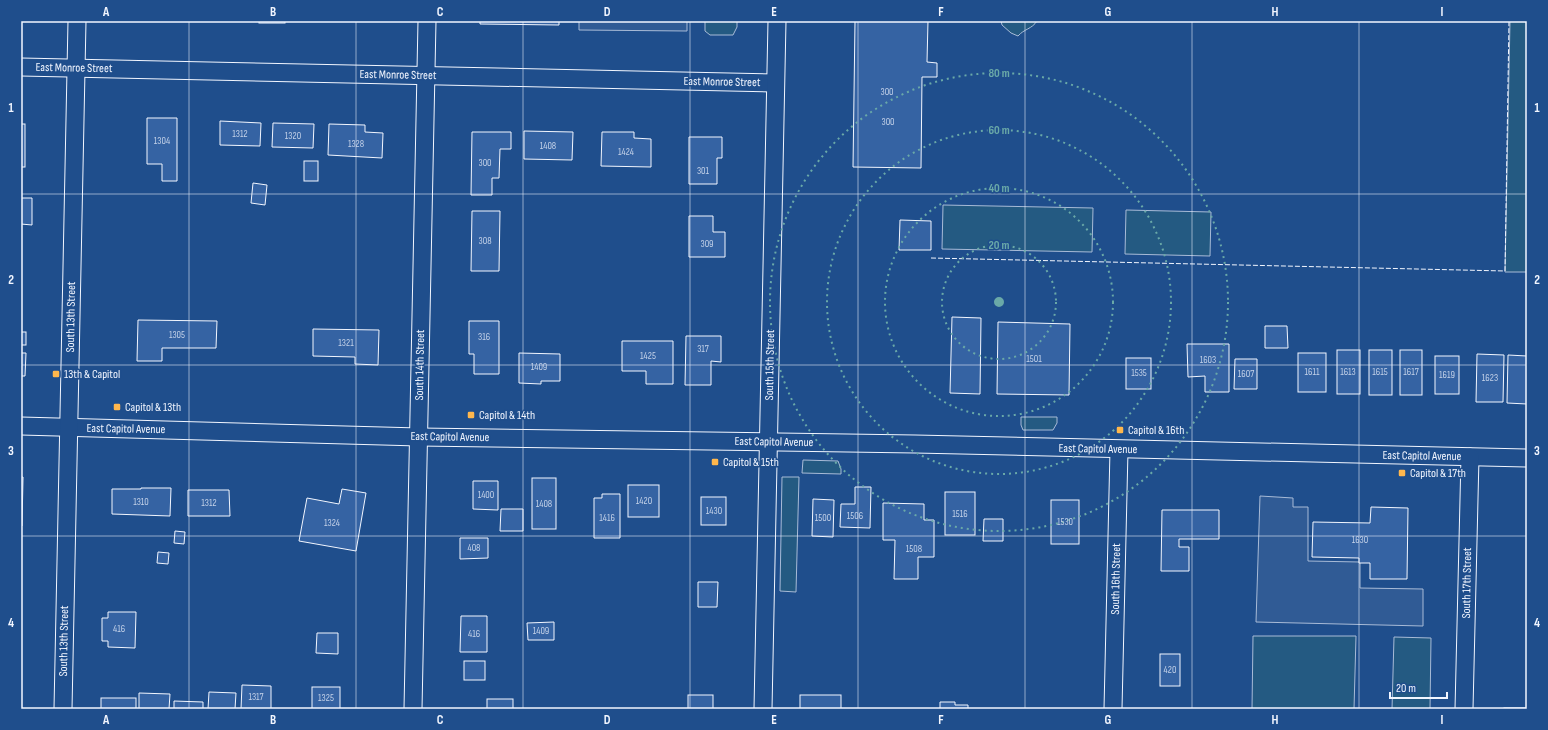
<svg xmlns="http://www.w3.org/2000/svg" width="1548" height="730" font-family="'Sofia Sans Condensed',sans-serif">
  <rect width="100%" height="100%" fill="#1f4e8c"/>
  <g fill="#245a82" stroke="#a8bbd7">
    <polygon points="705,21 737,21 737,27 733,35 710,35 705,31"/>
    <path d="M1001 21H1037C1032 29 1024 29 1018 36L1011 33 1002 25Z"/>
    <polygon points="1510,21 1527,21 1527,272 1505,272"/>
    <polygon points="943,205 1093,208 1092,252 942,249"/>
    <polygon points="1126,210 1211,212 1210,256 1125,254"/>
    <polygon points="1021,417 1057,417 1057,423 1053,430 1023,430 1021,425"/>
    <polygon points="803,460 838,461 841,469 841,474 802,473"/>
    <polygon points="782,477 799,477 796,592 780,591"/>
    <polygon points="1253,636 1356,636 1354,709 1252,709"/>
    <polygon points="1394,637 1431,638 1430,709 1392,709"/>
  </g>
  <g fill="#305b95" stroke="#a8bbd7">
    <polygon points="579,21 687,21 687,31 579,30"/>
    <polygon points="1260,496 1293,498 1293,507 1308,507 1308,561 1360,562 1360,588 1423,589 1423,626 1256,622"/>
  </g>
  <g fill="#3563a3" stroke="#f2f6ff">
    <rect x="259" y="21" width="26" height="2"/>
    <polygon points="480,21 559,21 559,25 480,24"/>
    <polygon points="855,21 928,21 927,62 937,63 937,77 922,77 921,168 853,167"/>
    <polygon points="147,118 177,118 177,181 162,181 162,164 147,164"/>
    <polygon points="220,121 261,123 260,146 220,145"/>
    <polygon points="273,123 314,124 313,148 272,147"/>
    <rect x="21" y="124" width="4" height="43"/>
    <polygon points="329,124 365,125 365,132 383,133 382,158 328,155"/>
    <polygon points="524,131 573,132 572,160 524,159"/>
    <polygon points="472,132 511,132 511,149 500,149 499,178 492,178 492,195 471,195"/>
    <polygon points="602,132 634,132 634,138 651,139 651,167 601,166"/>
    <polygon points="689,137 722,137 722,158 717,158 717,184 689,184"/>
    <rect x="304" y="161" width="14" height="20"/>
    <polygon points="253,183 267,185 265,205 251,203"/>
    <polygon points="21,198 32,198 32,225 21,224"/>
    <polygon points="472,211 500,211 499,271 471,271"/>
    <polygon points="689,216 713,216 713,232 725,232 725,257 689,257"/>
    <polygon points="900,220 931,221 931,250 899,250"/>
    <polygon points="952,317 981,318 980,394 950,393"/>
    <polygon points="138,320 217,321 216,348 162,348 162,361 137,361"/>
    <polygon points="469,321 499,321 499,374 474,374 474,354 469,354"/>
    <polygon points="998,322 1070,324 1069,395 997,394"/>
    <polygon points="1265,326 1287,326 1288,348 1265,348"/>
    <polygon points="313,329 379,330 378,365 355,364 355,357 313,356"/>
    <rect x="21" y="332" width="5" height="13"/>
    <polygon points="686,336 721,336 721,362 711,361 711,385 685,385"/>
    <polygon points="622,341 673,341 673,384 646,384 646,371 622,371"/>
    <polygon points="1187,344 1229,344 1229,392 1205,392 1205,376 1188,377"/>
    <rect x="1337" y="350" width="23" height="44"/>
    <rect x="1369" y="350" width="23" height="45"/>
    <rect x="1400" y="350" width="22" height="45"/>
    <polygon points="21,353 26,353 25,376 21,376"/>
    <polygon points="519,353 560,354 560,381 541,381 541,384 519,383"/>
    <rect x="1298" y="353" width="28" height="39"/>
    <polygon points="1477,354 1504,355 1503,402 1476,402"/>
    <polygon points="1508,355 1527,356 1527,404 1507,403"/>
    <rect x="1435" y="356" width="24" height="38"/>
    <rect x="1126" y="358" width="25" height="31"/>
    <polygon points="1235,359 1257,359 1257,389 1234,389"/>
    <polygon points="21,477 23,477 22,526 21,526"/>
    <rect x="532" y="478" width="24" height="51"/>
    <polygon points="473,481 498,481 498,510 473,509"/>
    <rect x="628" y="485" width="31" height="32"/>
    <polygon points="855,487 871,487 870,528 840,527 841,504 855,504"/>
    <polygon points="141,488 171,488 170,516 112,514 112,489 141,489"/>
    <polygon points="342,489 366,493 356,551 299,541 307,498 339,504"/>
    <polygon points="188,490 229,490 230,516 188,516"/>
    <rect x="945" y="492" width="30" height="43"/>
    <polygon points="602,494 620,494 620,538 594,538 594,498 602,498"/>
    <rect x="701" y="497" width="25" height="28"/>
    <polygon points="813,499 834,500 833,537 812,536"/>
    <rect x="1051" y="500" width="28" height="44"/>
    <polygon points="883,503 924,504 924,520 934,520 934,557 918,557 918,579 894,579 895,540 883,540"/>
    <polygon points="1371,507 1408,508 1407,579 1370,579 1370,563 1359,563 1359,558 1312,557 1313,522 1370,523"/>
    <polygon points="501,509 523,509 523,531 500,531"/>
    <polygon points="1162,510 1219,510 1219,539 1179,539 1179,547 1189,547 1189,571 1161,571"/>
    <polygon points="984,519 1003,519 1003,541 983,541"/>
    <polygon points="175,531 185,532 184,544 174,543"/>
    <polygon points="460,538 488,538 488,558 460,559"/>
    <polygon points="158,552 169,553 168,564 157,563"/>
    <polygon points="698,582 718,582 717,607 698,607"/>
    <polygon points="108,612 136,612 135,648 108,647 108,641 102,641 102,618 108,618"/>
    <polygon points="461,616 487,616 487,652 460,652"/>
    <polygon points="554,622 554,640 528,640 527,623"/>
    <polygon points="317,633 338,633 338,654 316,653"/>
    <rect x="1160" y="654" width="20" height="32"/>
    <rect x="464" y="661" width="21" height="19"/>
    <polygon points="242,685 271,686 271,709 241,709"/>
    <rect x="312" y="687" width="28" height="22"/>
    <polygon points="209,692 236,693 235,709 208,709"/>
    <polygon points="139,693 170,694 169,709 139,709"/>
    <rect x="688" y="695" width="25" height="14"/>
    <rect x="800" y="695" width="41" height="14"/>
    <rect x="101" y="698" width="35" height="11"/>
    <rect x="487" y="699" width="26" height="10"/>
    <polygon points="174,701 203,702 203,709 174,709"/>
    <polygon points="940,702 955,702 955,705 968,705 968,709 940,709"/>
    <rect x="1504" y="708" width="23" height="1"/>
  </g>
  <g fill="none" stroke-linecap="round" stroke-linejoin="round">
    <g stroke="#f2f6ff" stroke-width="19">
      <g id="street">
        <polyline points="21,67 775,83"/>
        <polyline points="21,426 419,437 915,444 1527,458"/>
        <polyline points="63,709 77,21"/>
        <polyline points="413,709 427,21"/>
        <polyline points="763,709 777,21"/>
        <polyline points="1113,709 1119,450"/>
        <polyline points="1464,709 1470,457"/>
      </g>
    </g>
    <use href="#street" stroke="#1f4e8c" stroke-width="17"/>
    <polyline stroke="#f2f6ff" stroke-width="1" stroke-dasharray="5 2" stroke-linecap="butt" points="931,258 1505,271 1509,21"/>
  </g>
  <path fill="none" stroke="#f2f6ff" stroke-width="1" stroke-opacity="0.55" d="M189 21V709M356 21V709M523 21V709M690 21V709M858 21V709M1025 21V709M1192 21V709M1359 21V709M21 194H1527M21 365H1527M21 536H1527"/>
  <g fill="none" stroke="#6aa9a8" stroke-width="2" stroke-dasharray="2 4">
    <circle cx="999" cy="302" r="57"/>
    <circle cx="999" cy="302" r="114"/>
    <circle cx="999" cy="302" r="172"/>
    <circle cx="999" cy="302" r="229"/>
  </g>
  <g fill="#ffb74d" stroke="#1f4e8c" stroke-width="1.5">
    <rect x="52" y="370" width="8" height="8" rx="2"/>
    <rect x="113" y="403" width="8" height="8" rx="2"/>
    <rect x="467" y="411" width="8" height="8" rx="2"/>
    <rect x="1116" y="426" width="8" height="8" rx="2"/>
    <rect x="711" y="458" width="8" height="8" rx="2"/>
    <rect x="1398" y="469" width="8" height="8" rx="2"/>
  </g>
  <g text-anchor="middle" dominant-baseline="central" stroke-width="3" stroke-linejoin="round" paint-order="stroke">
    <g font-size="10" fill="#c3d1e8">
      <text x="887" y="92">300</text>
      <text x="888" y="122">300</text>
      <text x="240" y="134">1312</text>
      <text x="293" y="136">1320</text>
      <text x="162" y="141">1304</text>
      <text x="356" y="144">1328</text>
      <text x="548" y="146">1408</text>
      <text x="626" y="152">1424</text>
      <text x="485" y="163">300</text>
      <text x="703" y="171">301</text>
      <text x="485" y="241">308</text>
      <text x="707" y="244">309</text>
      <text x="177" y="335">1305</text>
      <text x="484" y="337">316</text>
      <text x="346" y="343">1321</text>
      <text x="703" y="349">317</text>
      <text x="648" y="356">1425</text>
      <text x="1034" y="359">1501</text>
      <text x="1208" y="360">1603</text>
      <text x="539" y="367">1409</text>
      <text x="1312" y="372">1611</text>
      <text x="1348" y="372">1613</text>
      <text x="1380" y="372">1615</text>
      <text x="1411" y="372">1617</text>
      <text x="1139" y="373">1535</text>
      <text x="1246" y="374">1607</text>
      <text x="1447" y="375">1619</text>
      <text x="1490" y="378">1623</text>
      <text x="486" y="495">1400</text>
      <text x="644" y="501">1420</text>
      <text x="141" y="502">1310</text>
      <text x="209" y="503">1312</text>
      <text x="544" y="504">1408</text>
      <text x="714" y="511">1430</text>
      <text x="960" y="514">1516</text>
      <text x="855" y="516">1506</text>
      <text x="607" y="518">1416</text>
      <text x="823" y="518">1500</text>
      <text x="1065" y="522">1530</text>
      <text x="332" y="523">1324</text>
      <text x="1360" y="540">1630</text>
      <text x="474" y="548">408</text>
      <text x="914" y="549">1508</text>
      <text x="119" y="629">416</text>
      <text x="541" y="631">1409</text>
      <text x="474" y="634">416</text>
      <text x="1170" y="670">420</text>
      <text x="256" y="697">1317</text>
      <text x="326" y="698">1325</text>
    </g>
    <g font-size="12" fill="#f2f6ff" stroke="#1f4e8c">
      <text transform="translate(74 68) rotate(1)">East Monroe Street</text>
      <text transform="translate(398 75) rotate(1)">East Monroe Street</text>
      <text transform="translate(722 82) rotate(1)">East Monroe Street</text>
      <text transform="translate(71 317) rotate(-89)">South 13th Street</text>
      <text transform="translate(420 365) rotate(-89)">South 14th Street</text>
      <text transform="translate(770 365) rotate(-89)">South 15th Street</text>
      <text transform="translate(126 429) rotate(1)">East Capitol Avenue</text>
      <text transform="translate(450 437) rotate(1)">East Capitol Avenue</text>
      <text transform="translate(774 442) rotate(1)">East Capitol Avenue</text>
      <text transform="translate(1098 449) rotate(1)">East Capitol Avenue</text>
      <text transform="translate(1422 456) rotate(1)">East Capitol Avenue</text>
      <text transform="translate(1116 579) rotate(-89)">South 16th Street</text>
      <text transform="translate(1467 583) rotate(-89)">South 17th Street</text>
      <text transform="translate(64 641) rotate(-89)">South 13th Street</text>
    </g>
    <g font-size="12" fill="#f2f6ff" stroke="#1f4e8c" text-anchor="start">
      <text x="64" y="374">13th &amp; Capitol</text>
      <text x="125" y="407">Capitol &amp; 13th</text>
      <text x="479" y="415">Capitol &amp; 14th</text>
      <text x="1128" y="430">Capitol &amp; 16th</text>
      <text x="723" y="462">Capitol &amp; 15th</text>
      <text x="1410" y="473">Capitol &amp; 17th</text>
    </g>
  </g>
  <circle cx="999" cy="302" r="6" fill="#6aa9a8" stroke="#1f4e8c" stroke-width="2"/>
  <g font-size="12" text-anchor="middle" font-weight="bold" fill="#6aa9a8" stroke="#1f4e8c" stroke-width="3" stroke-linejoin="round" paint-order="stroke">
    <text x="999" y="77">80 m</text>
    <text x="999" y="134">60 m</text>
    <text x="999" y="192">40 m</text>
    <text x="999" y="249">20 m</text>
  </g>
  <rect width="1548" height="730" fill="none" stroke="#1f4e8c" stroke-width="44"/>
  <path d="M1390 692v6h57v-6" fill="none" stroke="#f2f6ff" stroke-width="2"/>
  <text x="1396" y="692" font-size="12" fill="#f2f6ff" stroke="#1f4e8c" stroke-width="3" paint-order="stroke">20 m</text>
  <rect x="22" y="22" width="1504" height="686" fill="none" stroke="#f2f6ff" stroke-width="1.5"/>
  <g font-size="13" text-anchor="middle" font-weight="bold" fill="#f2f6ff">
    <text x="106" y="16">A</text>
    <text x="273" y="16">B</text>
    <text x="440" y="16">C</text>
    <text x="607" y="16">D</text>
    <text x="774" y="16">E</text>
    <text x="941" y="16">F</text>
    <text x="1108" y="16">G</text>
    <text x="1275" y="16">H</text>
    <text x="1442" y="16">I</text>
    <text x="11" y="112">1</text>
    <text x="1537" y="112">1</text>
    <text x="11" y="284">2</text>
    <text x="1537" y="284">2</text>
    <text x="11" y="455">3</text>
    <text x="1537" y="455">3</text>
    <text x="11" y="627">4</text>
    <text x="1537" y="627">4</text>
    <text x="106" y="724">A</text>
    <text x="273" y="724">B</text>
    <text x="440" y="724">C</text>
    <text x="607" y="724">D</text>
    <text x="774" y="724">E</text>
    <text x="941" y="724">F</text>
    <text x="1108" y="724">G</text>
    <text x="1275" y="724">H</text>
    <text x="1442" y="724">I</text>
  </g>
</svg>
